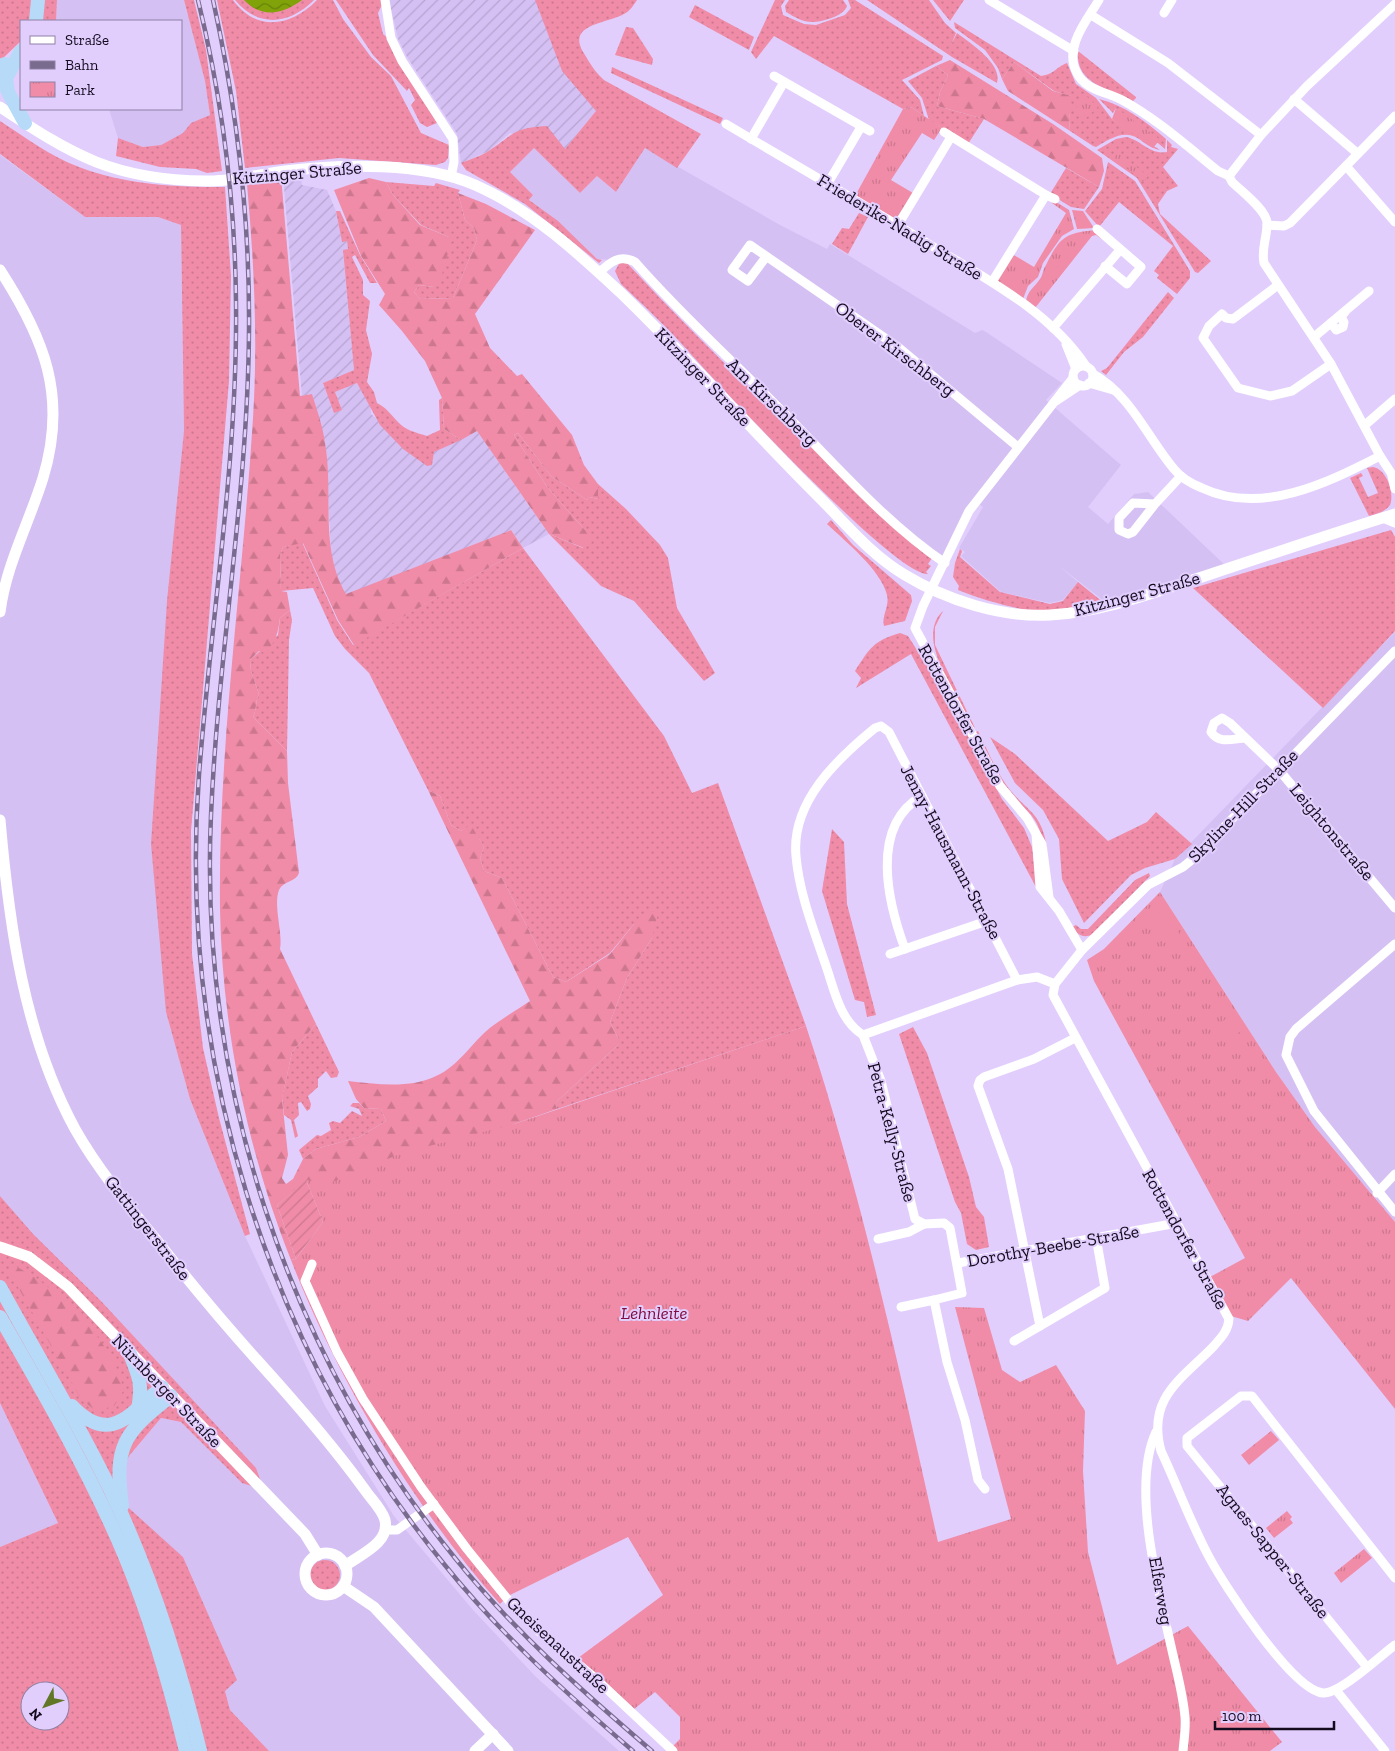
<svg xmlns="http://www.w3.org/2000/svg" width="1395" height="1751" font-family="'Zilla Slab',serif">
  <defs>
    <pattern id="industrial-furrows" width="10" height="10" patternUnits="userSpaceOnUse" patternTransform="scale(1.25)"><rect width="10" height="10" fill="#d5c0f4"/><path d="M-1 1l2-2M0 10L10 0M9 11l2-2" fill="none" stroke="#b6a4d1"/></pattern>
    <pattern id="grass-dots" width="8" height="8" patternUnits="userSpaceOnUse" patternTransform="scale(1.25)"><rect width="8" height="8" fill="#f08ca7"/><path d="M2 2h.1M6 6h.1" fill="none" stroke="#cd778f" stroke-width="1.8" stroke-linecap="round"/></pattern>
    <pattern id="forest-firs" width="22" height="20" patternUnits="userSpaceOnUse" patternTransform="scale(1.25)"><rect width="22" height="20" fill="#f08ca7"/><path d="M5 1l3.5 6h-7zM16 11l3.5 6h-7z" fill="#cd778f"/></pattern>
    <pattern id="park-tufts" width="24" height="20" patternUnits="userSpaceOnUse" patternTransform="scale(1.25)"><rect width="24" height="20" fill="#f08ca7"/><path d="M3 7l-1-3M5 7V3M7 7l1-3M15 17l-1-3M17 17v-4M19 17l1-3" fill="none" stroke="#cd778f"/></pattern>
    <pattern id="garden-furrows" width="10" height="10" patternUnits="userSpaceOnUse" patternTransform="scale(1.25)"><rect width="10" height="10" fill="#f08ca7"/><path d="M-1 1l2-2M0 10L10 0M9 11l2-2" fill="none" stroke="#cd778f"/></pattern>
    <pattern id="water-waves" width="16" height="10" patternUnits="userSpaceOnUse" patternTransform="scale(1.25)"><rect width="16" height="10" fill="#81a208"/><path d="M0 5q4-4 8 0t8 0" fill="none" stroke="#688208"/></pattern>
  </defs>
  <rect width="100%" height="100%" fill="#e1cefd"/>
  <g fill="#d5c0f4">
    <polygon points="57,0 184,0 205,81 210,115 191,123 183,133 161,145 143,147 118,138 109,109 181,109 181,21 56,21"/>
    <polygon points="533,147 580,193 597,176 616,192 645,148 780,225 827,249 830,244 975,333 982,330 986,332 1062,383 1046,400 1121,465 1088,507 1108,524 1134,494 1148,492 1229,569 1109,605 1058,565 1078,582 1063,600 1050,603 1001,592 961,556 965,552 959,548 983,507 976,502 945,563 926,550 627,261 597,259 529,200 533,195 510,172"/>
    <polygon points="0,155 85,217 158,217 181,225 184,431 166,1012 190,1099 245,1236 325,1406 394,1516 473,1610 536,1677 619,1751 269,1751 230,1710 225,1691 110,1491 129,1456 161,1418 181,1422 242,1483 0,1196"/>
    <polygon points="1395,632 1395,1222 1315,1127 1276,1072 1160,892 1175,859"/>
    <polygon points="0,1403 58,1523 0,1547"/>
  </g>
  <g fill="url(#industrial-furrows)">
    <polygon points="389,0 537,0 562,71 597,110 565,149 510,133 489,151 461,163 457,134 407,57 398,39"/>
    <polygon points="301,175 302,185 327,190 336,211 342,241 347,241 348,250 343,251 354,370 323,383 334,412 342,410 335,392 357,383 371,406 371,414 432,465 434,452 477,431 549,534 523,548 511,530 346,595 336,577 331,553 325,443 312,394 302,396 283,176"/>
  </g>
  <g fill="url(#grass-dots)" fill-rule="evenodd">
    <polygon points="0,0 33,0 32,21 21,21 21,41 0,61"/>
    <polygon points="43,0 57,0 56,21 41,21"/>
    <polygon points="184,0 194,0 206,50 222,171 207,173 196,169 160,167 116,156 118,138 143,147 161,145 183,133 191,123 210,115 205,81"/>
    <path d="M217 0H233C257 33 292 26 317 0H333L343 19 371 57 391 76 421 133 449 145 448 158 445 162 436 165 339 158 245 168 236 91Z"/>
    <path d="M235 0H314C290 24 259 29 235 0Z"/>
    <polygon points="336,0 381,0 382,5 378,13 383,34 390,40 437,123 427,127 420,123 411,105 415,100 409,88 407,91 373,55"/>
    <path d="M535 0H637C633 6 630 11 624 14 606 24 564 24 585 55 591 65 596 73 604 80L701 134 677 168 645 148 616 192 597 176 580 193 534 148 510 172 533 195 529 200 558 221 597 259 602 260 599 263 525 204 466 170 461 163C470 159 482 156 490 150 515 133 514 128 547 126L565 149 596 111 562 71Z"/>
    <polygon points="775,0 785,0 781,6 783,15 804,24 816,25 845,15 851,8 848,0 855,0 943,56 942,60 902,80 920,100 924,116 911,107 903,109 774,36 756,59 751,52"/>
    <path d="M789 0H843L847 6C844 16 822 22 812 22 803 22 794 17 786 12L785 6Z"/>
    <path d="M867 0H929L945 23 956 33 951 45 957 33C970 43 1003 64 997 83L952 57Z"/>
    <polygon points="933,0 964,0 950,21"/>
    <polygon points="695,5 754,37 749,50 689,17"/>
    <path d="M954 22 1041 76C1055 74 1056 67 1067 63L1076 84 1096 98 1112 119 1160 150C1151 148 1147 145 1139 139 1124 129 1110 139 1096 147L1093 146 1070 131 1069 120 1071 96 1054 91 1014 62 1002 79 998 68 985 50 955 28Z"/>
    <polygon points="626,27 633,28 653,59 652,65 615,55"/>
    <path d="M1078 51 1136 97V98L1133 101C1110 88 1075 85 1078 51Z"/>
    <polygon points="936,66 948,75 940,92 937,106 984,119 968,144 929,120 922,98 908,81"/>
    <polygon points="612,67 723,118 720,124 611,73"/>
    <path d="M1099 99C1124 105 1147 122 1166 139L1165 149 1116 108 1113 113Z"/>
    <path d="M0 121C25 137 51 157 79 167 126 185 175 187 225 187L231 276 229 381 191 831 192 954 203 1048 219 1118 250 1234 245 1236 190 1099 166 1012 151 844 167 601 184 431 181 225 158 217H85L0 154Z"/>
    <path d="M1126 137C1142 140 1149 155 1167 152V140L1172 145 1171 147 1178 149 1163 167 1178 186 1167 191 1158 204 1160 214 1211 261 1198 273 1195 272 1137 178 1097 150 1116 139Z"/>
    <polygon points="1108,162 1135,181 1190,271 1190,278 1177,294 1157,278 1159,275 1154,271 1173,246 1119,202 1099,227 1085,211 1102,189"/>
    <polygon points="1066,168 1099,187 1084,209 1071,207 1050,194"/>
    <polygon points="386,182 434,186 436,183 460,190 458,193 465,220 474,228 477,240 453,298 420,299 414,292 419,285 434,287 449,237 421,225 393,195"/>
    <path d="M336 211H340L360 255 377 283H370L355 255 352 257 363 280V295L370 301 366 330 372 354 367 382 374 392 377 403C387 408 390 414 398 422 405 430 417 433 427 436L440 430 439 400 442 398 444 429 461 440 434 452 432 465 427 466 403 449 380 425 357 383 335 392 342 410 334 413 323 383 354 370 343 250 348 249 347 241 342 242Z"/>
    <polygon points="859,213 868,217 848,254 832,244 842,228 849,229"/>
    <path d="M620 262 627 263C723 367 828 462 932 558L928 564 931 566 926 572 928 574C895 576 718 384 688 351 667 327 643 305 621 284L615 271Z"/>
    <polygon points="1168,292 1174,298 1143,337 1124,352 1106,375 1101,371 1107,368"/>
    <polygon points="518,433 551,476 587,500 589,497 598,499 598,484 626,509 660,545 668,558 677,608 715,673 704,681 634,601 601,586 549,534 583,548 585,530 547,487 514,435"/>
    <path d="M1373 467C1386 469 1395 492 1390 505 1385 512 1376 514 1369 516L1350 478 1361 473 1363 476 1359 478 1368 497 1378 493 1367 468Z"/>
    <path d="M831 520 853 545 911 595 912 601 905 621 884 626C881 616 890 606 887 595 881 570 846 542 827 524Z"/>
    <polygon points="1391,530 1395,537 1395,631 1323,708 1193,588"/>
    <polygon points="302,542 337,620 353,645 523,548 664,736 692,793 718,783 806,1026 557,1109 555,1103 618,1045 618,1038 610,1022 627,978 652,938 634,924 610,953 566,982 553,977 502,878 484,871 480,858 484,847 471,826 461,831 451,825 440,796 428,790 369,673 345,649 335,636 313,588 281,591 280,555 283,547"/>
    <path d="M960 549 962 551 960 557 1000 592 1050 604 1063 601 1078 582 1104 603C1078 607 1048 613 1022 609 1001 605 978 598 958 590L959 586 953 577 955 563Z"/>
    <path d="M290 610 292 620 289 640 287 751 253 717C257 709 255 702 259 694L251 671 250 660 278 635 280 618Z"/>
    <path d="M943 611 935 627V645L975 728C969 724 964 710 960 702 947 679 918 634 943 611Z"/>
    <path d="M900 633 908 636 950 702 1002 799 1024 828 1032 847 1037 889 911 654 856 688 861 678 855 671C870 648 873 641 900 633Z"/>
    <path d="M978 731C987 749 995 769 1007 786 1026 812 1042 811 1047 849H1044C1038 807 1022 814 1003 785 993 768 985 749 976 732Z"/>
    <polygon points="990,737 1015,754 1108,841 1147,822 1156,812 1192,844 1175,859 1145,868 1131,875 1084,923 1062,879 1059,839 1043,810 1015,783"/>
    <polygon points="832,829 844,842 847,904 876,1015 867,1017 864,1002 855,1000 822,891"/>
    <path d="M1149 873 1150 876 1092 935C1082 938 1078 935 1072 927L1076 925 1081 929H1088L1135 880Z"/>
    <polygon points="316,1024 339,1072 337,1077 331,1078 326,1071 318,1079 318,1087 308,1096 311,1104 310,1109 307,1111 301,1102 298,1103 299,1115 294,1120 298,1136 295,1138 291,1120 284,1115 282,1098 292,1052"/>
    <polygon points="913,1027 927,1053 969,1177 976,1207 984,1217 989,1247 976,1250 967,1244 961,1213 955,1202 899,1034"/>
    <polygon points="353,1103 359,1103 364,1108 381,1109 386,1121 359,1137 316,1149 303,1159 299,1150 317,1135 321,1136 331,1130 329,1123 333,1121 340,1123 352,1111 362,1116 359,1109 350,1106"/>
    <path d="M0 1196 33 1234 100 1300 256 1468 264 1490 242 1483 181 1422 161 1418 129 1456 110 1491 183 1557 237 1680 225 1691 230 1710 269 1751H0V1547L58 1523 0 1403ZM30 1691H60V1721H30Z"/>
    <circle cx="325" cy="1575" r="15"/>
  </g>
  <g fill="url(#forest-firs)">
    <polygon points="950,60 1053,124 1102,158 1104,171 1099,187 984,119 937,106 940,92 948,75 936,66"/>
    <polygon points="1014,62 1053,91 1072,96 1069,120 1070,131 1008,91 1002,79"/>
    <path d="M281 176 300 396 312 394C317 410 323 427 325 443 334 494 319 548 346 594L511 530 523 548 354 645 338 620 303 543 283 547 280 555 281 591 287 592 290 610 280 618C278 633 276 642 265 653L259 651 250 660 251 671 259 694C255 702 257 709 253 717L287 751 288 783 299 873C296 882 283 881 279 890 273 906 283 932 280 949L316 1024 292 1052 282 1099 288 1155 282 1178 286 1184 293 1179 303 1159 316 1149 359 1137 386 1121 381 1109 364 1108 356 1099 348 1081C376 1084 410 1089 436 1076 459 1066 472 1042 491 1027 503 1018 517 1010 530 1001L428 790 440 796 451 825 461 831 471 825 484 847 480 858 484 871 502 878 553 977 566 982 610 954 634 924 653 911 658 913 652 938 627 978 610 1022 618 1038V1045L555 1103 557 1109 514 1124 359 1200 306 1181 277 1205 296 1259 291 1260C247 1150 222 1027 220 909 218 744 243 582 253 418 258 340 254 262 247 184Z"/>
    <polygon points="369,178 386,182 393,195 420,225 449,237 451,242 439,285 434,287 419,285 414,292 420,299 453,298 477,240 474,228 465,220 458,193 486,204 535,230 475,314 490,348 517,376 522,374 572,435 584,465 598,484 598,499 589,497 587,500 551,476 518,433 514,435 547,487 585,530 592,542 584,548 549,534 477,431 461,440 444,429 442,398 425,361 402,331 379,305 385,294 361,256 334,190"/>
    <path d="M10 1264C49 1280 96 1327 115 1364 119 1372 121 1381 124 1390L114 1406 96 1411 81 1399 9 1271Z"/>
  </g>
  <g fill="url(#park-tufts)">
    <polygon points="1085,95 1098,107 1085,119 1079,116 1075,112 1078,103"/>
    <polygon points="911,107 942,128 934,140 922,133 891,180 913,193 898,216 893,218 855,196 903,109"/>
    <polygon points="1116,108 1158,138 1158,142 1153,148 1112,119"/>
    <polygon points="1118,153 1148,176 1144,182 1114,158"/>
    <polygon points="1053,200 1069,210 1074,229 1062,236 1043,263 1038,277 1028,286 1023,299 998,282 998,278 1012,254 1034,267 1066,213 1052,203"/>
    <polygon points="1072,210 1083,211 1094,228 1077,229"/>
    <path d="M1096 230 1109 244 1096 235 1092 236 1035 308 1026 301C1028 290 1034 288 1040 279 1043 275 1043 269 1046 265 1060 236 1066 233 1096 230Z"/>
    <polygon points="1160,892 1276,1072 1315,1127 1395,1222 1395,1409 1291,1278 1248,1321 1231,1316 1210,1277 1245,1258 1094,981 1087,960 1104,949"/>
    <path d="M806 1026C862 1195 899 1368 938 1542L1011 1519 955 1307 984 1308 1002 1370 1020 1382 1056 1365 1085 1411 1083 1471 1088 1552 1117 1665 1188 1626 1282 1742 1270 1751H668L680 1739V1717L655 1692 633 1710 578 1658 663 1595 628 1537 508 1596 500 1604C415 1509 337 1379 291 1260L296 1259 323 1222 306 1180 328 1184 402 1153 514 1124Z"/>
    <polygon points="1271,1431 1279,1440 1249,1465 1241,1455"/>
    <polygon points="1287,1511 1292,1517 1290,1519 1293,1523 1274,1538 1266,1528"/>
    <polygon points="1364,1549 1372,1558 1341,1583 1334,1573"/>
  </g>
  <polygon fill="url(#garden-furrows)" points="306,1180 323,1222 296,1259 277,1205"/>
  <g fill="#f08ca7">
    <polygon points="1166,909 1180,935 1164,943 1151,917"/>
    <polygon points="1233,1014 1243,1030 1230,1038 1220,1023"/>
  </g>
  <path fill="url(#water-waves)" d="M244 0H302C283 14 262 19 244 0Z"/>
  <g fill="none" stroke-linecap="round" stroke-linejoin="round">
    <g stroke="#fff" stroke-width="9">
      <polyline points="385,0 391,38 402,61 453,139 454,162 451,177"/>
      <polyline points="989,0 1074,51"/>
      <path d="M1099 0C1087 20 1063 48 1077 73 1085 90 1107 92 1122 100 1157 119 1187 146 1218 171L1229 176"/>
      <polyline points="1164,13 1172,0"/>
      <polyline points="1091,15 1168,63 1261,135"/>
      <polyline points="774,76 870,131"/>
      <polyline points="1294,99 1357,153"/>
      <path d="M726 124C795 165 864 204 932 246 987 279 1050 312 1086 366"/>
      <polyline points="944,132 1046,195 1055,199"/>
      <polyline points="751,139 784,82"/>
      <polyline points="1346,166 1395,222"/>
      <path d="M1229 176 1232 182C1241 191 1268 211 1267 224 1267 238 1261 249 1264 263L1331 364 1380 456 1395 479"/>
      <polyline points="1229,176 1261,135 1307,86 1395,4"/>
      <polyline points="828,183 861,127"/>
      <polyline points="898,225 951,137"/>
      <polyline points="1267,225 1284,226 1290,223 1395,116"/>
      <polyline points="1097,229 1141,267 1127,284 1105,266"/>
      <polyline points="766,257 748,281 732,270 750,245 898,347 1018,447"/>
      <path d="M599 273C610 262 620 254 635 262 683 317 736 364 787 416 836 465 887 524 945 563"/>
      <polyline points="992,282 1046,195"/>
      <polyline points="1278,285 1233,319 1226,318 1222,314 1209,326 1203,338 1238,388 1270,396 1292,391 1331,364"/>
      <polyline points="1331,323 1336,330 1343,327 1344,322 1341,317 1345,312"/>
      <polyline points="1053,328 1120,250"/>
      <polyline points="1314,337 1369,291"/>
      <polyline points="1066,344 1076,369"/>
      <circle cx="1083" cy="376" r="10"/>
      <path d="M1093 374C1131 395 1147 437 1174 469 1181 478 1192 484 1202 488 1261 516 1327 483 1380 456"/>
      <polyline points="1089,383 1113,390"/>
      <polyline points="1056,401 1080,385"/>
      <polyline points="1365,425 1395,399"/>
      <polyline points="1392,476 1395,489"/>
      <polyline points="1155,504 1133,532 1128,534 1119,530 1119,518 1133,503 1155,504 1181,476"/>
      <polyline points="1383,518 1395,523"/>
      <path d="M1395 651 1194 858 1183 867 1148 885 1082 950 1055 984 1053 995 1229 1319C1228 1332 1220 1339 1212 1348 1179 1381 1147 1399 1161 1451 1177 1485 1190 1521 1208 1555 1223 1584 1292 1690 1323 1693 1340 1694 1380 1656 1395 1645"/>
      <path d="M1245 738C1232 739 1219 744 1211 732L1214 723 1222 718 1230 723 1279 770 1395 908"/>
      <polyline points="1036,834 1040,887 1059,911 1082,950"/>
      <polyline points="1049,897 1042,844 1027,818 1000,786 915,628 923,606 969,511 1073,378"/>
      <polyline points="1395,944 1296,1029 1290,1037 1286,1055 1314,1111 1395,1212"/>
      <path d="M905 949C888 903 869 826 922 796"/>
      <polyline points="890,954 987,921"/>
      <path d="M863 1035C839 1020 834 988 825 963 813 928 799 892 796 856 791 802 837 759 875 728L881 726 889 732 1017 980"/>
      <polyline points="863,1035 881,1081 915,1219 924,1224 944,1223 950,1228 962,1293 934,1300 947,1362 965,1420 978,1480 985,1489"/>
      <polyline points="863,1035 1017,980 1037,977 1055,984"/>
      <polyline points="1377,1193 1395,1174"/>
      <polyline points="878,1239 909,1232 924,1224"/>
      <polyline points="958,1263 1177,1223"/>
      <polyline points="312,1264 305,1281 337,1352 363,1399 421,1487 467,1549 509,1601 536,1629 595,1678 673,1751"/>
      <polyline points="901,1307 934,1300"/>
      <polyline points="1040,1326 1008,1169 978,1086 980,1080 984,1077 1034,1059 1075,1038"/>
      <polyline points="1014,1341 1105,1288 1096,1237"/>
      <path d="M1156 1432C1131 1486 1158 1588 1171 1646 1176 1669 1183 1693 1185 1717 1186 1728 1184 1740 1183 1751"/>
      <polyline points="386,1530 397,1530 434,1504"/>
      <polyline points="1366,1666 1187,1446 1187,1438 1241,1396 1252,1396 1395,1578"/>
      <polyline points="1336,1690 1385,1751"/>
    </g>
    <g stroke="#fff" stroke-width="11">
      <path d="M0 107C74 156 114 180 206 181 233 182 259 174 285 171 342 164 423 162 475 185 532 210 577 252 622 294 689 359 751 429 817 495 845 523 871 555 905 575 946 600 1002 618 1050 615 1103 612 1155 592 1205 576 1268 555 1331 534 1395 514"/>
      <path d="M0 270C44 338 68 396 43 478 29 523 6 565 0 612"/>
      <path d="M0 820C9 925 24 1035 75 1129 97 1168 126 1203 154 1237 187 1279 221 1320 257 1360 295 1402 332 1444 365 1490 371 1499 382 1509 385 1520 390 1543 361 1554 345 1566"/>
      <polyline points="0,1247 29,1257 68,1287 305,1534 318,1555"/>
      <circle cx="326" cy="1574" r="21"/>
      <polyline points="343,1586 374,1607 508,1751"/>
      <polyline points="475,1751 493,1734"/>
    </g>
    <g stroke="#b7daf8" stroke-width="14">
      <polyline points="36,21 38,0"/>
      <polyline points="0,66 5,64"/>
      <polyline points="6,79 8,92 25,123"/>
      <polyline points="2,85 21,51"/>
      <path d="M0 1287C31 1344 65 1401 95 1459 143 1551 176 1651 200 1751"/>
      <path d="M0 1317C45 1395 90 1473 125 1556 151 1619 170 1685 186 1751"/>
      <path d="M130 1354C139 1376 143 1385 138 1408"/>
      <path d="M72 1406C110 1446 130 1414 162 1387"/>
      <path d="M122 1506C114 1446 123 1433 171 1396"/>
    </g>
    <g stroke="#796b8d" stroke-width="4.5">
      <g id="rail">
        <path d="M198 0C222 98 235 200 236 301 238 460 211 617 199 775 178 1057 265 1345 444 1564 500 1634 566 1693 633 1751"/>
        <path d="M213 0C237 109 250 219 249 330 248 493 218 653 211 815 199 1083 286 1350 455 1558 513 1630 582 1691 652 1751"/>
      </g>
    </g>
    <use href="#rail" stroke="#e1cefd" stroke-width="2.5" stroke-dasharray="8" stroke-linecap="butt"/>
  </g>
  <g text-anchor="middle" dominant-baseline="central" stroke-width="4" stroke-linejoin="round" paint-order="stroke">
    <g font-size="18" fill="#140b1f" stroke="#e1cefd">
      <text transform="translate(297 173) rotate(-5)">Kitzinger Straße</text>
      <text transform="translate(900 227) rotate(31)">Friederike-Nadig Straße</text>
      <text transform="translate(895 349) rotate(37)">Oberer Kirschberg</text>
      <text transform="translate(703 377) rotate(46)">Kitzinger Straße</text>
      <text transform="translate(772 402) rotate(44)">Am Kirschberg</text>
      <text transform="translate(1137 594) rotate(-15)">Kitzinger Straße</text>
      <text transform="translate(961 714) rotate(61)">Rottendorfer Straße</text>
      <text transform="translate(1243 806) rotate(-46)">Skyline-Hill-Straße</text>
      <text transform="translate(1332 832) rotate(50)">Leightonstraße</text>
      <text transform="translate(951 852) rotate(62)">Jenny-Hausmann-Straße</text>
      <text transform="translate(892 1132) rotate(75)">Petra-Kelly-Straße</text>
      <text transform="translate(148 1228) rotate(52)">Gattingerstraße</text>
      <text transform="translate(1185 1239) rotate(61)">Rottendorfer Straße</text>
      <text transform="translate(1053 1246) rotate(-10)">Dorothy-Beebe-Straße</text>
      <text transform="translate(167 1391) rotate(46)">Nürnberger Straße</text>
      <text transform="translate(1273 1551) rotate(51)">Agnes-Sapper-Straße</text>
      <text transform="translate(1161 1591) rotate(80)">Elferweg</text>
      <text transform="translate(558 1645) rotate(43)">Gneisenaustraße</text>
    </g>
    <g font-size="18" font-style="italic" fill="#820b3f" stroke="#e1cefd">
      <text x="654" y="1313">Lehnleite</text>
    </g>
  </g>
  <rect x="20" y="20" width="162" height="90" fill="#e1cefd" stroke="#8f80a4"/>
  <rect x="30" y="36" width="25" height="8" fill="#ffffff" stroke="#8f80a4"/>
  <text x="65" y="45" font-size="15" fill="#140b1f">Straße</text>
  <rect x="30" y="61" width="25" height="8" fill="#796b8d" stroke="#8f80a4"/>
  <text x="65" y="70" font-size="15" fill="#140b1f">Bahn</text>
  <rect x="30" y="82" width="25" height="15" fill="url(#park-tufts)" stroke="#8f80a4"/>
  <text x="65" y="95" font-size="15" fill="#140b1f">Park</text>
  <g transform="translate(45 1706) rotate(229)"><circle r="24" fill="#e1cefd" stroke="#8f80a4"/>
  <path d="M0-4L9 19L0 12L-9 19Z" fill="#617727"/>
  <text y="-8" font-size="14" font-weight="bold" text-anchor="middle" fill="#140b1f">N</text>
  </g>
  <path d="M1215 1721v8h119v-8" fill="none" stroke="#140b1f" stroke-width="2.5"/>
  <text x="1222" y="1721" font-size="15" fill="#140b1f" stroke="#e1cefd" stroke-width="4" paint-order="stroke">100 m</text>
</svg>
